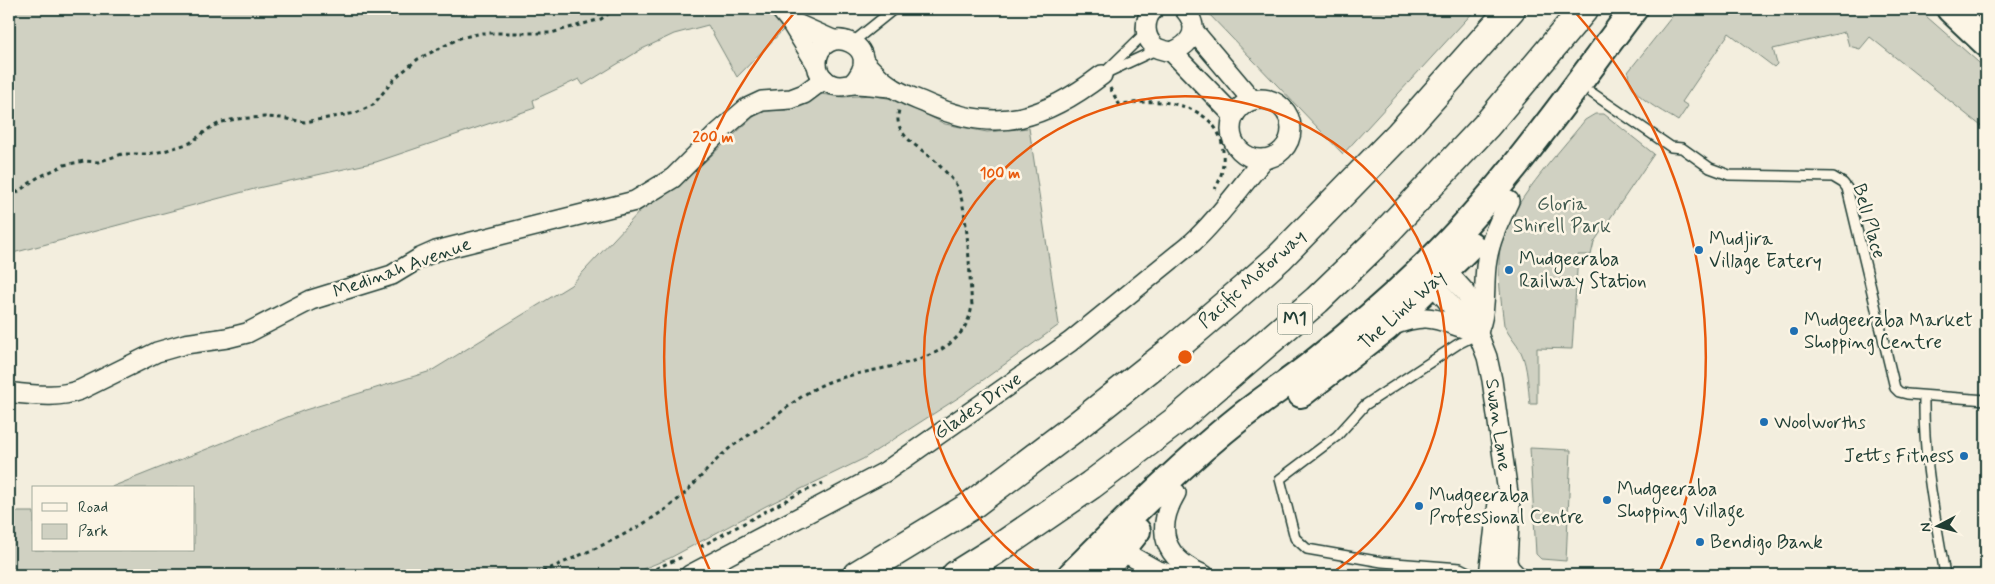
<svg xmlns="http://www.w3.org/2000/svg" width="1995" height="584" font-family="Mynerve,sans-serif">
  <rect width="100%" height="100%" fill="#f3eede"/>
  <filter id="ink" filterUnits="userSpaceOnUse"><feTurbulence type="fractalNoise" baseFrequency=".02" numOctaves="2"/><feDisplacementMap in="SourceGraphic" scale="10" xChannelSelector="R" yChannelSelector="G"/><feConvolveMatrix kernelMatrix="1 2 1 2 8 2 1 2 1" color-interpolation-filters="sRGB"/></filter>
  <g filter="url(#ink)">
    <g fill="#d0d1c2" stroke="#78877b">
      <polygon points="9,9 769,9 784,29 737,77 708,25 674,34 642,49 583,85 579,79 533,100 535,108 376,162 258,188 9,254"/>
      <polygon points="1209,9 1476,9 1343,154 1207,12"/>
      <path d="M1678 9H1918L1986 69V130L1870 37 1860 49 1849 46 1845 32 1773 49 1777 64 1774 67 1729 33 1682 102 1688 106 1678 121C1660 109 1628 96 1628 72Z"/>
      <polygon points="820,94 843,97 872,95 897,100 945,124 987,132 1029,128 1059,325 961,396 863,459 766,506 670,558 628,575 9,575 9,512 34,512 34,550 194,550 194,488 109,488 305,410 431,371 571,285 641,210 678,186 760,111 786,110"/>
      <path d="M1595 114H1604L1654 154 1594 242 1591 255H1578L1572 349 1537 348V404H1530C1528 388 1528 367 1521 352 1516 343 1508 335 1504 325 1501 300 1497 272 1500 248 1507 206 1559 153 1585 120Z"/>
      <polygon points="1530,448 1571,450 1566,561 1541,559 1536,554"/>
    </g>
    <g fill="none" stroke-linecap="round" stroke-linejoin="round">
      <g stroke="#1f3d34" stroke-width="12">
        <g id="service">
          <polyline points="853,42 894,9"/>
          <polyline points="1108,69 1146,32"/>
          <polyline points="1102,75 1158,49"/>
          <polyline points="1592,93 1671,147 1682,148 1710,168 1729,175 1833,177 1843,183 1847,188 1895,388 1899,392 1907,394 1986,400"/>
          <path d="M1924 396C1923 459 1935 514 1945 575"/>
          <polyline points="1474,575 1460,568 1382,562 1307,549 1295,538 1280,479 1337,436 1365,405 1458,344 1478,334"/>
        </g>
      </g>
      <g stroke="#1f3d34" stroke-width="22">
        <g id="minor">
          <polyline points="780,9 790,21 817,65"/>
          <path d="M1154 9C1143 19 1143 39 1157 48 1161 50 1167 51 1172 52 1194 43 1200 27 1184 9"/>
          <polyline points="790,21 833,40"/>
          <polyline points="1193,30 1252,100"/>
          <polyline points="1172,52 1233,115"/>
          <path d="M864 62C872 70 880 79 889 85 900 94 917 99 930 105 998 135 1046 118 1102 75"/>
          <path d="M852 84C890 45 821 20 817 61 816 74 827 86 840 86 845 86 850 84 855 84 867 84 878 86 890 87"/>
          <circle cx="1261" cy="129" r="30"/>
          <polyline points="1446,271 1466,293 1477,311 1480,324 1478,334 1487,357 1492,380 1510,507 1507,562 1510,569 1516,575"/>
          <polyline points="1433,284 1473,331"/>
          <path d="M1481 323C1487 302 1483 281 1487 260 1490 239 1500 220 1509 201"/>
          <path d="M1391 326C1431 311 1435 320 1473 331"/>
          <path d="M14 393C37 395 58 398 80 390L157 352 185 344 227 338 247 333 311 300 392 275 420 258 436 251 635 201 673 178 718 133 747 108 762 101 791 99 804 94 824 79"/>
          <path d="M1176 493C1154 530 1164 559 1204 575"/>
          <polyline points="1120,550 1156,570 1173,575"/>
          <path d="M690 575 885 472 1070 342 1193 242C1220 217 1240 187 1264 159"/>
          <polyline points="1489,575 1498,503"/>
        </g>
      </g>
      <g stroke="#1f3d34" stroke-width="30">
        <g id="secondary">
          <polyline points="1950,9 1986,43"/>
          <polyline points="1301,394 1386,328 1471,245"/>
          <path d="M1071 575C1126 520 1181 464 1242 416 1264 399 1286 384 1307 368 1348 336 1389 301 1426 265 1505 188 1568 96 1634 9"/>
          <polyline points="1102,575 1137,531"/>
        </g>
      </g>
      <g stroke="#1f3d34" stroke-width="31">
        <g id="motorway">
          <polyline points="857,575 969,507 1078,425 1170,352 1244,289 1280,257 1399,135 1511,9"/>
          <polyline points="956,575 996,550 1091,485 1177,420 1317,300 1374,245 1486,126 1584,9"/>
        </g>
      </g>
      <g stroke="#1f3d34" stroke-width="3" stroke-dasharray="4 4" stroke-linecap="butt">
        <path d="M1110 88 1119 104C1133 103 1148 101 1162 102 1191 105 1221 119 1223 151 1224 163 1222 178 1215 189"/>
        <polyline points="9,198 37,178 64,165 84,161 98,162 122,154 147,154 164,151 190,143 210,128 222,122 236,119 264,117 281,118 305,122 356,113 373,105 395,78 418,59 460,38 482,33 551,33 601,19 615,9"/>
        <polyline points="700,547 794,496 823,483"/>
        <polyline points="1634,572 1634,566"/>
        <path d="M535 575C579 555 628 537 667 508 689 493 704 471 724 453 737 441 754 433 768 422 786 409 803 393 824 384 870 363 963 371 972 305 969 278 969 203 955 183 949 175 941 167 934 160 919 146 892 135 899 110"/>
        <polyline points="641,575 682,557"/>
      </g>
      <use href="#service" stroke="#fcf5e5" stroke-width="9"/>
      <use href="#minor" stroke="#fcf5e5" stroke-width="19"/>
      <use href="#secondary" stroke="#fcf5e5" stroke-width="26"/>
      <use href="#motorway" stroke="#fcf5e5" stroke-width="28"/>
    </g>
  </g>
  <g fill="none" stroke="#e8590c" stroke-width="2.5">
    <path d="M1041 575A261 261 0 1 1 1329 575"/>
    <path d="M711 573A521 521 0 0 1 795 12M1575 12A521 521 0 0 1 1659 573"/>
  </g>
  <g fill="#1f6fb2" stroke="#fcf5e5" stroke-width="2">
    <circle cx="1699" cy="250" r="5"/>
    <circle cx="1509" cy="270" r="5"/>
    <circle cx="1794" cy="331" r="5"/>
    <circle cx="1764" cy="422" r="5"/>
    <circle cx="1964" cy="456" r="5"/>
    <circle cx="1607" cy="500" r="5"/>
    <circle cx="1419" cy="506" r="5"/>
    <circle cx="1700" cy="542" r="5"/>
  </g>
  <g text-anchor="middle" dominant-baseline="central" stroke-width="5" stroke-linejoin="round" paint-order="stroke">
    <rect fill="#fcf5e5" stroke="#617469" stroke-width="1" x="1277.5" y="303.5" width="35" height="31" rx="4"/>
    <g font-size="18" font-weight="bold" fill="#1f3d34">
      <text x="1295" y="319">M1</text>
    </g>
    <g font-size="19" fill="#425b50" stroke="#fcf5e5">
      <text x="1562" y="204">Gloria<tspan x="1562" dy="22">Shirell Park</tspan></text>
    </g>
    <g font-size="19" fill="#1f3d34" stroke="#fcf5e5">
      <text transform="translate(1869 221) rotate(74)">Bell Place</text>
      <text transform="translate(402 268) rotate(-20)">Medinah Avenue</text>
      <text transform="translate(1252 279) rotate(-42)">Pacific Motorway</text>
      <text transform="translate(1402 310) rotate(-42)">The Link Way</text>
      <text transform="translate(978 406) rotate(-35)">Glades Drive</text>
      <text transform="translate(1498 425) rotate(82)">Swan Lane</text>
    </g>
    <g font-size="19" fill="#1f3d34" stroke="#fcf5e5" text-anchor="start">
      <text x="1709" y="239">Mudjira<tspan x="1709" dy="22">Village Eatery</tspan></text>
      <text x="1519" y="259">Mudgeeraba<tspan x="1519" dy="22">Railway Station</tspan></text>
      <text x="1804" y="320">Mudgeeraba Market<tspan x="1804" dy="22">Shopping Centre</tspan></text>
      <text x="1774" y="422">Woolworths</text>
      <text x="1954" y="456" text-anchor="end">Jetts Fitness</text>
      <text x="1617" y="489">Mudgeeraba<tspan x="1617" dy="22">Shopping Village</tspan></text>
      <text x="1429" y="495">Mudgeeraba<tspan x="1429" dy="22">Professional Centre</tspan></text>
      <text x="1710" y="542">Bendigo Bank</text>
    </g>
  </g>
  <circle cx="1185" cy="357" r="8" fill="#e8590c" stroke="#fcf5e5" stroke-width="2.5"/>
  <g font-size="15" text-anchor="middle" font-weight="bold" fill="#e8590c" stroke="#fcf5e5" stroke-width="5" stroke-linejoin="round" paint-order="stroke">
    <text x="713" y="142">200 m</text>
    <text x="1000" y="178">100 m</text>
  </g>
  <rect width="1995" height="584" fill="none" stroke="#fcf5e5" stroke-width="30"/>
  <rect x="15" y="15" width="1965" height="554" fill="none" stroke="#1f3d34" stroke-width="2" filter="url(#ink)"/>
  <rect x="32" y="486" width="162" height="65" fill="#fcf5e5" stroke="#a4ab9e"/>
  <rect x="42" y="503" width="25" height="8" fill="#fcf5e5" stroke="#a4ab9e"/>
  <text x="78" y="512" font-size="15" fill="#1f3d34">Road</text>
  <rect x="42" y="524" width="25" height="15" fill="#d0d1c2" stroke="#a4ab9e"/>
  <text x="78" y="536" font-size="15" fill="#1f3d34">Park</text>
  <g transform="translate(1938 526) rotate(264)" stroke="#fcf5e5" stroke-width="4" paint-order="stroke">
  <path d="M0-4L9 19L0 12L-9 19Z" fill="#1f3d34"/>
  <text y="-8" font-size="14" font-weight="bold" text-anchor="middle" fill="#1f3d34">N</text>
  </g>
</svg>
